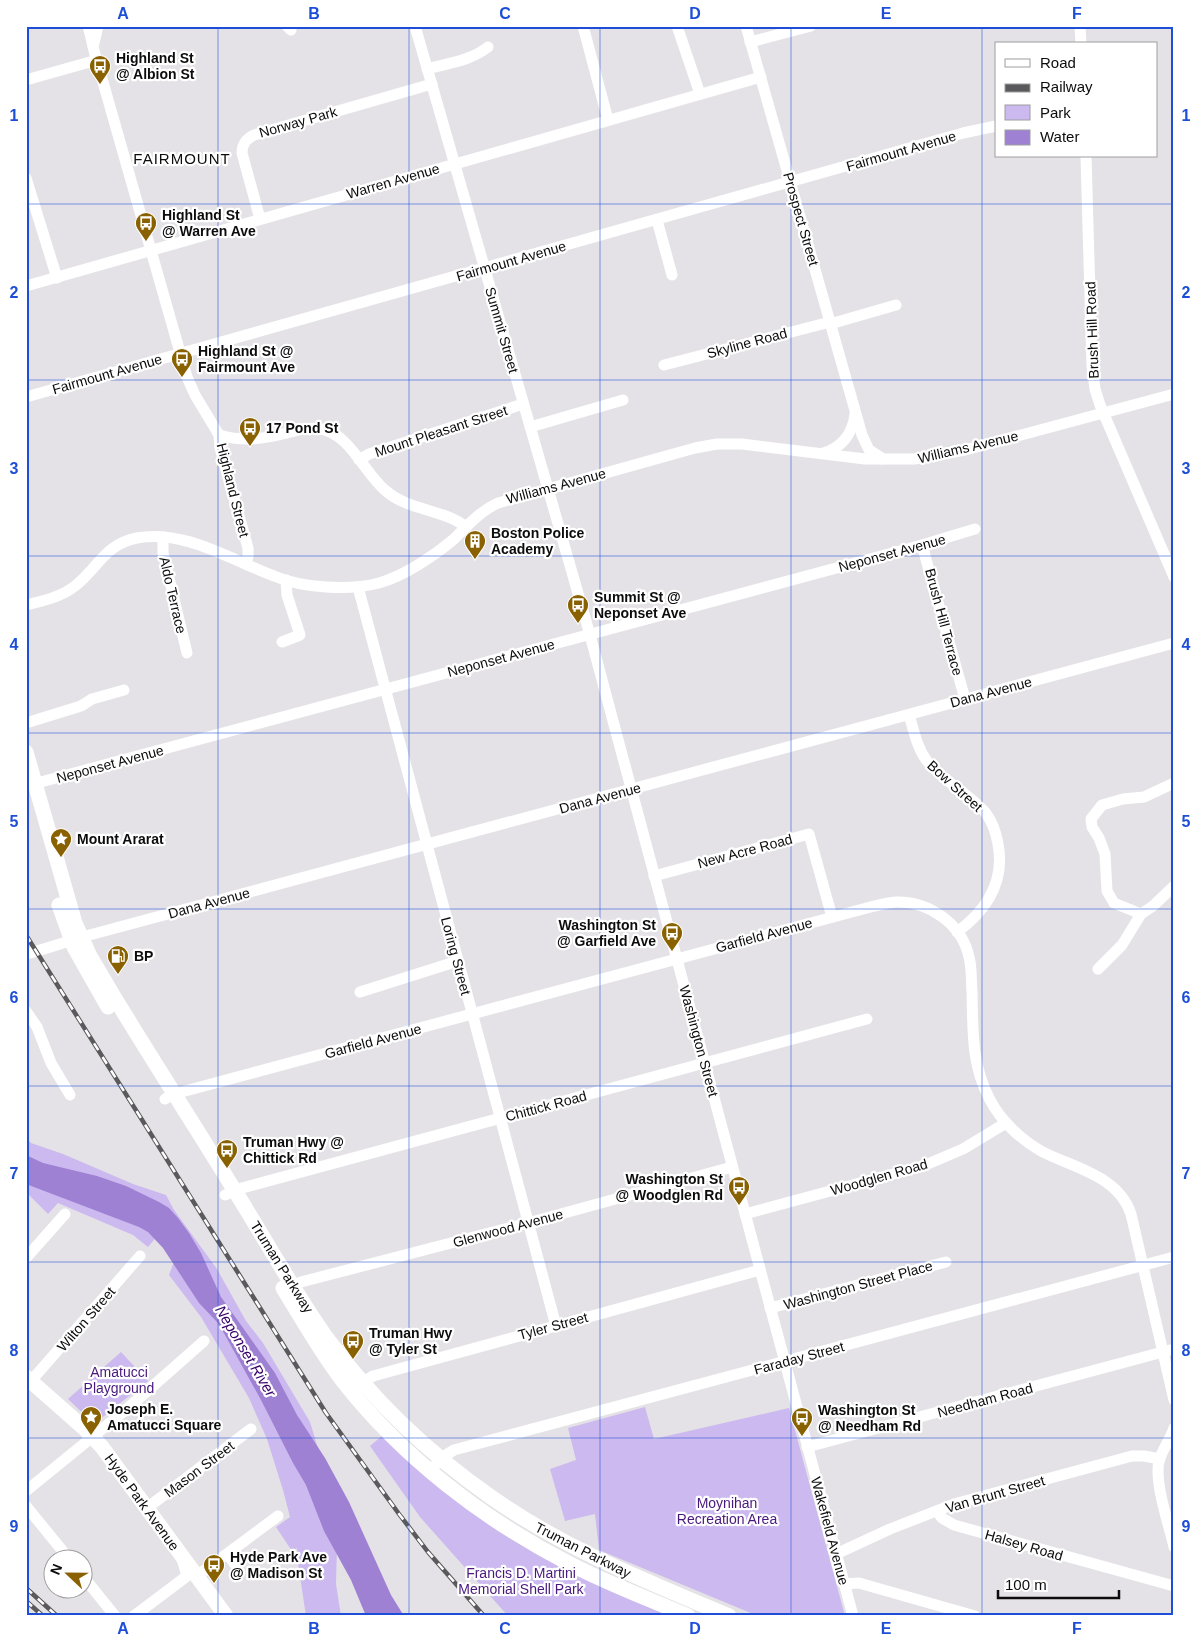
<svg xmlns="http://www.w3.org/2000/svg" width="1200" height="1642" font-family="Arial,sans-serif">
  <rect width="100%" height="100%" fill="#e4e2e6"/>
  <g fill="#cbb9ef">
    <polygon points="26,1137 31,1143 63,1154 133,1184 166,1195 174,1210 217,1269 246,1321 263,1343 310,1422 320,1455 337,1546 336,1584 341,1616 306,1616 298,1563 297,1548 292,1551 276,1527 290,1517 283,1490 267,1439 249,1398 201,1317 169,1275 175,1259 158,1235 148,1247 133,1235 58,1203 48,1214 26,1192"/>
    <polygon points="121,1352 148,1381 94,1424 68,1399"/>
    <polygon points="645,1407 654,1439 789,1408 845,1616 758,1616 599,1550 595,1514 565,1521 550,1469 576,1460 568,1428"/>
    <polygon points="383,1435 426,1475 673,1616 508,1616 420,1517 370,1446"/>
  </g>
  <polygon fill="#9f81d4" points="26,1155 43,1163 97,1176 126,1186 159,1202 169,1208 178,1218 189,1233 201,1253 221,1297 275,1373 297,1415 325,1458 349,1502 391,1595 404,1616 366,1616 351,1580 324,1531 306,1485 293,1463 261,1400 225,1335 217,1322 199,1303 163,1248 148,1232 139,1227 26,1184"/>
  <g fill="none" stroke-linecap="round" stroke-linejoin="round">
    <g stroke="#fff" stroke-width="11">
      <polyline points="88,26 93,46"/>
      <polyline points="98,26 93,47 187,377 195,395 219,435 220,448 248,548 248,556 246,564"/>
      <polyline points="287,26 291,30"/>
      <polyline points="415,26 590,635 853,1616"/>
      <polyline points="583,26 608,120"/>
      <polyline points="677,26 700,94"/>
      <polyline points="746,26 862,435 869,450 883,459"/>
      <polyline points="1080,26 1081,44"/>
      <polyline points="750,42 811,26"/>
      <path d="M427 69C449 63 470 61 488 47"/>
      <polyline points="26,80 97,60"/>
      <polyline points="1086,156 1092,366 1095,389 1100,405 1174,577"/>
      <polyline points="26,178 57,278"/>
      <path d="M260 219 242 153C242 144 246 139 254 135L432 84"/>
      <polyline points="657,220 672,275"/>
      <polyline points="26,286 761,77"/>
      <polyline points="830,324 896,305"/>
      <polyline points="664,365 830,322"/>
      <polyline points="26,397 963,133 996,126"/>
      <polyline points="530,427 623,400"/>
      <path d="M219 435C244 442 263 439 287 433 298 430 309 427 321 429 350 434 364 473 386 491 409 511 444 509 466 527"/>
      <path d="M823 453C842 448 853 433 855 414"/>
      <polyline points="359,460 369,454 523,404"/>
      <polyline points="163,537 163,553 187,653"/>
      <polyline points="922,545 965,699"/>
      <polyline points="358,587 556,1326"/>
      <path d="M26 605C43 601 61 597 75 586 98 568 105 544 137 538 184 529 231 560 274 576 302 588 349 591 379 583 404 576 434 556 454 539 467 526 480 511 498 503L695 448 717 444H742L865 459H914L965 450 1174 394"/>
      <polyline points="282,642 300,635 287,595 286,580"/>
      <path d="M909 715C914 731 917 748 927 761 943 781 968 793 985 812 992 821 996 832 998 844 1005 881 987 910 957 932"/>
      <polyline points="26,723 81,706 92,699 124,690"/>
      <polyline points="1174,783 1144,797 1123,799 1102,805 1091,819 1092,827 1099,838 1105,854 1107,891 1114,903 1141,914 1153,906 1174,886"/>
      <polyline points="26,786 922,545 975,529"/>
      <polyline points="654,876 809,834 832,917"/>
      <path d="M26 954C50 948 73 939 97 933L1174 643"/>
      <polyline points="1098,969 1122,945 1141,914"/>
      <polyline points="360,992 458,961"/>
      <polyline points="26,1011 37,1027 51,1063 70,1095"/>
      <path d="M165 1099 174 1094 863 909C874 906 885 903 896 902 929 901 962 924 969 957 972 968 971 980 972 991 973 1029 971 1063 989 1098 1000 1120 1020 1139 1041 1151 1073 1168 1118 1175 1131 1214L1174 1400"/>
      <polyline points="225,1195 242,1188 867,1019"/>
      <polyline points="745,1214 923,1166 963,1149 1006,1123"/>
      <polyline points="26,1258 65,1214"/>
      <polyline points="286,1289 301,1282 528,1223 732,1167"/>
      <polyline points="770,1308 946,1262"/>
      <polyline points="31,1381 140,1256"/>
      <polyline points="357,1386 373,1376 760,1270"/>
      <path d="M1174 1428C1170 1440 1162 1450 1159 1461 1154 1482 1169 1525 1174 1547"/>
      <polyline points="807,1447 1174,1349"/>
      <polyline points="430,1470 446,1455 454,1450 1174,1257"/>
      <polyline points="26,1491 128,1408 204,1341"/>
      <polyline points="26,1506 70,1560"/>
      <polyline points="147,1508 251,1429"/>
      <polyline points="937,1511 942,1518 954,1525 1174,1586"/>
      <polyline points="228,1554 240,1572"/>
      <polyline points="836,1554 890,1529 954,1504 1132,1456 1144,1456 1160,1459"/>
      <polyline points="82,1575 115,1616"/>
      <polyline points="197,1576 278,1516"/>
      <polyline points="844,1584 859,1583 975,1616"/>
      <polyline points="134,1616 187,1576 182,1559"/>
    </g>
    <g stroke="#fff" stroke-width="15">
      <path d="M26 752 75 923 90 956 113 995C153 1061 195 1126 235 1191 265 1239 293 1290 326 1337 371 1398 428 1453 491 1497 565 1549 646 1581 729 1616"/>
      <polyline points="59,905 74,947 108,1007"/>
      <path d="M283 1288C302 1319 320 1351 342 1380 402 1457 484 1520 570 1564 609 1584 649 1599 688 1616"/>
      <polyline points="26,1377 85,1429 102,1447 226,1616"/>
    </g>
    <g stroke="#5a595b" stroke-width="4.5">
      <g id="rail">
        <polyline points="26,935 326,1413 399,1514 428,1552 484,1616"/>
        <polyline points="26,1588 57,1616"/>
        <polyline points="26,1601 43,1616"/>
      </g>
    </g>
    <use href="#rail" stroke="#fff" stroke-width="2.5" stroke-dasharray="8" stroke-linecap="butt"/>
  </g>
  <path fill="none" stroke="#1d4ed8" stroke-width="1" stroke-opacity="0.55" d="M218 26V1616M409 26V1616M600 26V1616M791 26V1616M982 26V1616M26 204H1174M26 380H1174M26 556H1174M26 733H1174M26 909H1174M26 1086H1174M26 1262H1174M26 1438H1174"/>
  <defs>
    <g id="bus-pin" transform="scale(1.125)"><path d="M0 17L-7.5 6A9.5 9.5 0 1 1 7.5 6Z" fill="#896100" stroke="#fff"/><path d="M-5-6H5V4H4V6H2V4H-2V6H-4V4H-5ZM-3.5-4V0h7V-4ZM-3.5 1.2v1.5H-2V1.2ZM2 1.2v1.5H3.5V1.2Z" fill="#fff"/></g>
    <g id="building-pin" transform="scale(1.125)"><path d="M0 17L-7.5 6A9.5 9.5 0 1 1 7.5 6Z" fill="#896100" stroke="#fff"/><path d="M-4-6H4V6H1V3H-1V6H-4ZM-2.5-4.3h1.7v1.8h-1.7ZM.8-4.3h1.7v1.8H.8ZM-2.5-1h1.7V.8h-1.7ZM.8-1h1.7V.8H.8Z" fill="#fff"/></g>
    <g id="sight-pin" transform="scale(1.125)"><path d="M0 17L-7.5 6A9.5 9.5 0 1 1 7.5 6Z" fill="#896100" stroke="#fff"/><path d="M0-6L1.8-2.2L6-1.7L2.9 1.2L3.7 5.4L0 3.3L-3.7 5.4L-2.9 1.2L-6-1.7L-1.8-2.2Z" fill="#fff"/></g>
    <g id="fuel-pin" transform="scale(1.125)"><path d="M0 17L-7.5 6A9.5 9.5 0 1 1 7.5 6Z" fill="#896100" stroke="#fff"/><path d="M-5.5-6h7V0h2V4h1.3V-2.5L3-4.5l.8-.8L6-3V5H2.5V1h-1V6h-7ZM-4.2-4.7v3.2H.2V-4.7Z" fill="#fff"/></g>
  </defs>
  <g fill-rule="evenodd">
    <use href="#bus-pin" x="100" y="66"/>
    <use href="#bus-pin" x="146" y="223"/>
    <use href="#bus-pin" x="182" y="359"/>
    <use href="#bus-pin" x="250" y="428"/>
    <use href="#building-pin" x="475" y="541"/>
    <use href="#bus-pin" x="578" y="605"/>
    <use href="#sight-pin" x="61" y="839"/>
    <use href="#bus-pin" x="672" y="933"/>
    <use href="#fuel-pin" x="118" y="956"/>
    <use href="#bus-pin" x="227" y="1150"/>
    <use href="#bus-pin" x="739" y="1187"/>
    <use href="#bus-pin" x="353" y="1341"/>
    <use href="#sight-pin" x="91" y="1417"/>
    <use href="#bus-pin" x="802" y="1418"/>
    <use href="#bus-pin" x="214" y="1565"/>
  </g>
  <g text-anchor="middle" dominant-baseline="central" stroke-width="4.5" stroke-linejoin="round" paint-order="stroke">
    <g font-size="14" font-weight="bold" fill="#0c0c0d" stroke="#fff" text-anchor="start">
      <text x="116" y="58">Highland St<tspan x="116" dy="16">@ Albion St</tspan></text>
      <text x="162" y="215">Highland St<tspan x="162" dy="16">@ Warren Ave</tspan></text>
      <text x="198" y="351">Highland St @<tspan x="198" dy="16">Fairmount Ave</tspan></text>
      <text x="266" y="428">17 Pond St</text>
      <text x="491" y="533">Boston Police<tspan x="491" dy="16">Academy</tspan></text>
      <text x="594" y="597">Summit St @<tspan x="594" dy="16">Neponset Ave</tspan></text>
      <text x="77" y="839">Mount Ararat</text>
      <text x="656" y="925" text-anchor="end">Washington St<tspan x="656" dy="16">@ Garfield Ave</tspan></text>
      <text x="134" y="956">BP</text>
      <text x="243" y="1142">Truman Hwy @<tspan x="243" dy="16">Chittick Rd</tspan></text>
      <text x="723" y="1179" text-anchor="end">Washington St<tspan x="723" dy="16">@ Woodglen Rd</tspan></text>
      <text x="369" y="1333">Truman Hwy<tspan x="369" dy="16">@ Tyler St</tspan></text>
      <text x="107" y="1409">Joseph E.<tspan x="107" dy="16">Amatucci Square</tspan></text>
      <text x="818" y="1410">Washington St<tspan x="818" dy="16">@ Needham Rd</tspan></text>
      <text x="230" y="1557">Hyde Park Ave<tspan x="230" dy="16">@ Madison St</tspan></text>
    </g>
    <g font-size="14" fill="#0c0c0d" stroke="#fff">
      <text transform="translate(298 122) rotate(-16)">Norway Park</text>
      <text transform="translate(901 151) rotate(-16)">Fairmount Avenue</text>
      <text transform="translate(393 181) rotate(-16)">Warren Avenue</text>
      <text transform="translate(801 219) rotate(74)">Prospect Street</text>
      <text transform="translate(511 261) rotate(-16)">Fairmount Avenue</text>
      <text transform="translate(502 330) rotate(74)">Summit Street</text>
      <text transform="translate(1092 330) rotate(-92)">Brush Hill Road</text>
      <text transform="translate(747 343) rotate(-15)">Skyline Road</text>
      <text transform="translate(107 374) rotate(-16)">Fairmount Avenue</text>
      <text transform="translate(441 431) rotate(-18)">Mount Pleasant Street</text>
      <text transform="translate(968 447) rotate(-13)">Williams Avenue</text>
      <text transform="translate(556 486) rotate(-15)">Williams Avenue</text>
      <text transform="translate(233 490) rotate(76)">Highland Street</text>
      <text transform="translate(892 553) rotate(-15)">Neponset Avenue</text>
      <text transform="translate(173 595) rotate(77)">Aldo Terrace</text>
      <text transform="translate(944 622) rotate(75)">Brush Hill Terrace</text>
      <text transform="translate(501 658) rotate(-15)">Neponset Avenue</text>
      <text transform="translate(991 692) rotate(-15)">Dana Avenue</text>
      <text transform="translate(110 764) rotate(-15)">Neponset Avenue</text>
      <text transform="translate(955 786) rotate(42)">Bow Street</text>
      <text transform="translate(600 798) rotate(-15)">Dana Avenue</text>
      <text transform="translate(745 851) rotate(-15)">New Acre Road</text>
      <text transform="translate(209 903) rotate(-15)">Dana Avenue</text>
      <text transform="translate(764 935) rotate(-15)">Garfield Avenue</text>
      <text transform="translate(456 956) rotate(75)">Loring Street</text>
      <text transform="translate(373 1041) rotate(-15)">Garfield Avenue</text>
      <text transform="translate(699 1041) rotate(75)">Washington Street</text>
      <text transform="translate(546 1106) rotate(-15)">Chittick Road</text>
      <text transform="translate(879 1177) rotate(-16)">Woodglen Road</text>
      <text transform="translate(508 1228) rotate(-15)">Glenwood Avenue</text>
      <text transform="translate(282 1267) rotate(58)">Truman Parkway</text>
      <text transform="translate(858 1285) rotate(-15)">Washington Street Place</text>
      <text transform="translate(86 1319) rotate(-49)">Wilton Street</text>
      <text transform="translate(553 1326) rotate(-15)">Tyler Street</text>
      <text transform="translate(799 1358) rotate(-15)">Faraday Street</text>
      <text transform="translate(985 1400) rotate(-15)">Needham Road</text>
      <text transform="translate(199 1469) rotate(-37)">Mason Street</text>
      <text transform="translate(995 1494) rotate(-16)">Van Brunt Street</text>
      <text transform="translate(142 1502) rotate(54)">Hyde Park Avenue</text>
      <text transform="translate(830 1531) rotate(75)">Wakefield Avenue</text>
      <text transform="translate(1024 1545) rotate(16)">Halsey Road</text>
      <text transform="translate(583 1550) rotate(27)">Truman Parkway</text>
    </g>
    <g font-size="14" fill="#48187c" stroke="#fff">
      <text x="119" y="1372">Amatucci<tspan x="119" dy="16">Playground</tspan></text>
      <text x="727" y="1503">Moynihan<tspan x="727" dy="16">Recreation Area</tspan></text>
      <text x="521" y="1573">Francis D. Martini<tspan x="521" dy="16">Memorial Shell Park</tspan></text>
    </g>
    <g font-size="15" letter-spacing="1" fill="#0c0c0d" stroke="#fff">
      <text x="182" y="158">FAIRMOUNT</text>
    </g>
    <g font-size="15" font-style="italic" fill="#39006a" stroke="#fff">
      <text transform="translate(246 1351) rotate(59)">Neponset River</text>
    </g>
  </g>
  <rect width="1200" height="1642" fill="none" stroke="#ffffff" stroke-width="55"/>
  <rect x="995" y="42" width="162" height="115" fill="#ffffff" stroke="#9e9e9e"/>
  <rect x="1005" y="59" width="25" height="8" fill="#ffffff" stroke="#9e9e9e"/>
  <text x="1040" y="68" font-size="15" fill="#0c0c0d">Road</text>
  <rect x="1005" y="84" width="25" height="8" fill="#5a595b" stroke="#9e9e9e"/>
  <text x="1040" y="92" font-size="15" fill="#0c0c0d">Railway</text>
  <rect x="1005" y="105" width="25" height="15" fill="#cbb9ef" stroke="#9e9e9e"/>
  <text x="1040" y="118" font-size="15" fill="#0c0c0d">Park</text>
  <rect x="1005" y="130" width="25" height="15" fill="#9f81d4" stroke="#9e9e9e"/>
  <text x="1040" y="142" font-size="15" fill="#0c0c0d">Water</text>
  <g transform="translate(68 1574) rotate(292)"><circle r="24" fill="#ffffff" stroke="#9e9e9e"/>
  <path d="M0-4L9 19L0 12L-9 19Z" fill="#896100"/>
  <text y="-8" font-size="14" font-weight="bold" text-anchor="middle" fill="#0c0c0d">N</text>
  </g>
  <path d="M998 1590v8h121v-8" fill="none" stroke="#0c0c0d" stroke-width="2.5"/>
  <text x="1005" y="1590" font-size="15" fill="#0c0c0d" stroke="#ffffff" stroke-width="4" paint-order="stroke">100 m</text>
  <rect x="28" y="28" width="1144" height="1586" fill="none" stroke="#1d4ed8" stroke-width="2"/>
  <g font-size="16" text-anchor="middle" font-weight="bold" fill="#1d4ed8">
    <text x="123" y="19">A</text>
    <text x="314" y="19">B</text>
    <text x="505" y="19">C</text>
    <text x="695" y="19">D</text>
    <text x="886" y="19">E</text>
    <text x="1077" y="19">F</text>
    <text x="14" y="121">1</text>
    <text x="1186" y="121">1</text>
    <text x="14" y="298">2</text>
    <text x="1186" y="298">2</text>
    <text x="14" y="474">3</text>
    <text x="1186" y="474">3</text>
    <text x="14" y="650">4</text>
    <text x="1186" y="650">4</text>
    <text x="14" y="827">5</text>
    <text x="1186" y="827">5</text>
    <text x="14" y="1003">6</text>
    <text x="1186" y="1003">6</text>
    <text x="14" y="1179">7</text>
    <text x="1186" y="1179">7</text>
    <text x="14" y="1356">8</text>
    <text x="1186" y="1356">8</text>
    <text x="14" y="1532">9</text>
    <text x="1186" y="1532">9</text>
    <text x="123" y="1634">A</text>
    <text x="314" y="1634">B</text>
    <text x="505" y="1634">C</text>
    <text x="695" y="1634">D</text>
    <text x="886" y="1634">E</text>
    <text x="1077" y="1634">F</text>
  </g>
</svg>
